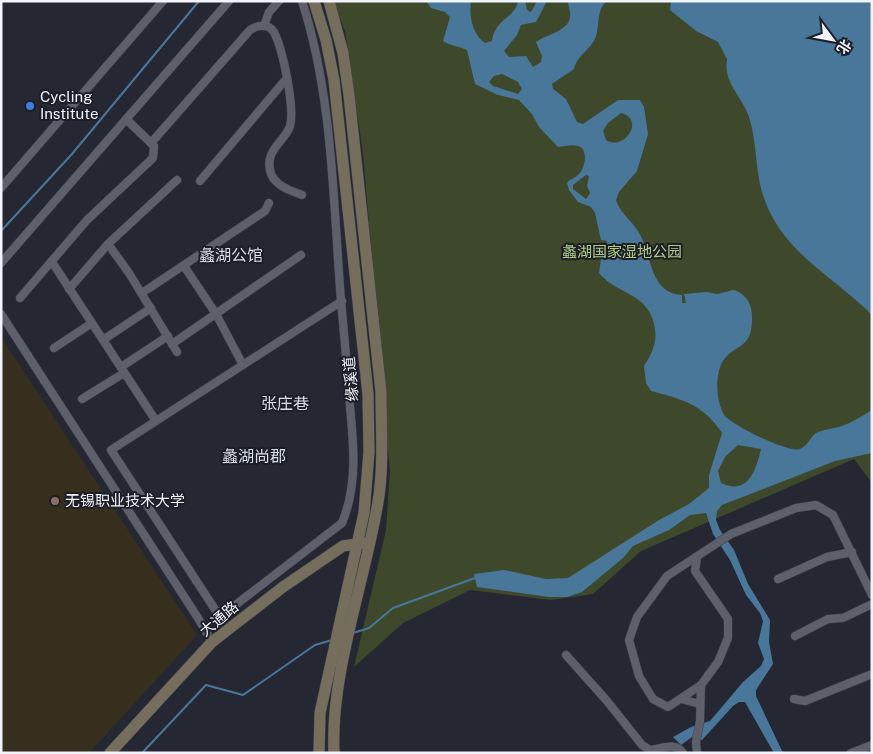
<svg xmlns="http://www.w3.org/2000/svg" width="873" height="754" font-family="'Public Sans','Noto Sans SC',sans-serif">
	<style>
		.education { fill: #362f1e }
		.green { fill: #3d492a }
		.water { fill: #48779a; fill-rule: evenodd }
		.lines { fill: none; stroke-linecap: round; stroke-linejoin: round }
		.stream { stroke: #48779a; stroke-width: 2 }
		.street-casing { stroke: #40434b; stroke-width: 9 }
		.secondary-casing { stroke: #40434b; stroke-width: 12 }
		.street { stroke: #5d606b; stroke-width: 8 }
		.secondary { stroke: #756e5d; stroke-width: 11 }
		.shop-dot { fill: #3f7fe0; stroke: #1c1e28; stroke-width: 2 }
		.education-dot { fill: #8d6e63; stroke: #1c1e28; stroke-width: 2 }
		.labels { text-anchor: middle; stroke-width: 4; stroke-linejoin: round; paint-order: stroke }
		.poi-label { font-size: 15px; fill: #f2f4fb; stroke: #1c1e28; text-anchor: start }
		.park-label { font-size: 15px; fill: #afcd82; stroke: #1c1e28 }
		.street-label { font-size: 15px; fill: #f2f4fb; stroke: #1c1e28 }
		.neighbourhood-label { font-size: 16px; fill: #dadeeb; stroke: #1c1e28 }
	</style>
	<rect width="100%" height="100%" fill="#252832"/>
	<!-- education -->
	<polygon class="education" points="1,337 197,635 89,753 1,753"/>
	<!-- green -->
	<polygon class="green" points="333,1 872,1 872,483 854,459 641,551 593,594 551,600 470,590 403,623 354,667 386,530 390,471 363,153 345,31"/>
	<!-- water -->
	<g class="water">
		<path d="M426,1H471C469,16 472,34 485,43L492,41C496,17 514,20 518,1H525L527,10L531,12L537,1H547L536,22L521,25L517,35L504,51L509,57L526,56L533,67L541,62L542,56L536,42C545,35 569,31 570,17C571,12 568,6 568,1H607C596,10 600,24 596,36C592,49 577,55 574,69L552,84L553,89L566,99L577,122L583,124L618,100H640L644,107L648,134L637,171L619,192L616,200C620,213 631,220 638,231C652,252 648,293 682,295V303H686L684,294L707,292L717,294L733,290C752,295 754,313 751,330C747,353 723,344 718,376C716,387 718,407 725,416C734,426 788,453 800,449C808,446 810,437 816,433C823,429 834,429 842,426C853,422 862,416 872,410V453L835,461L722,505L717,511L716,520L720,530L734,550L748,584L770,620L769,642L773,664L756,690V696L783,753H774L745,702H739L733,706L702,740L692,737L681,745L673,737L691,727L710,721L743,682L761,666L764,659L758,643L763,621L760,613L746,595L730,560L713,534L706,513L690,515L669,530L633,546L624,557L582,592L567,597H549L477,587L474,574L504,570L546,579L568,578L659,520L689,504L709,488V475L722,433C704,405 682,399 651,391L646,383L644,366C652,354 657,343 655,329C650,292 618,296 599,273L603,245H607V241L601,240L595,213L591,207L578,202L569,190L567,183C571,178 576,178 579,174C585,168 589,149 578,146C572,144 564,146 558,147L539,127L532,114L519,100L498,95L475,84L467,50C458,46 451,46 443,41L450,17L445,12L431,8ZM502,74L518,82L522,89L518,94L493,86L489,82L494,76ZM621,113C646,119 624,152 606,140L603,131L608,123ZM586,175L589,176L587,186L590,193L586,199L573,189V185ZM738,445L761,449C756,469 749,496 721,483L718,471L725,457Z"/>
		<path d="M671,1H872V315C832,275 779,251 762,192C755,168 757,142 749,117C742,95 723,84 727,59L718,42L696,31L670,10Z"/>
	</g>
	<g class="lines">
		<!-- stream -->
		<g class="stream">
			<polyline points="1,231 72,154 199,1"/>
			<polyline points="353,633 369,628 393,608 475,578"/>
			<polyline points="142,753 206,685 243,695 315,645 332,640"/>
		</g>
		<!-- street casing -->
		<g class="street-casing">
			<g id="street">
				<path d="M302,1C333,97 333,201 341,301C344,333 347,364 349,396C353,438 359,482 342,523L225,613L216,611L111,450L342,301"/>
				<polyline points="264,26 269,12 279,1"/>
				<path d="M151,143L250,30C257,25 268,23 274,32C283,50 295,108 290,126C285,142 263,150 271,174C276,186 291,191 302,195"/>
				<polyline points="200,181 287,78"/>
				<polyline points="1,188 163,1"/>
				<polyline points="108,244 129,273 177,352"/>
				<polyline points="52,262 156,421"/>
				<polyline points="1,263 229,1"/>
				<polyline points="184,266 216,314 243,365"/>
				<polyline points="69,289 108,244 177,180"/>
				<polyline points="142,293 265,211 269,203"/>
				<polyline points="20,298 87,220 153,158 154,146 126,119"/>
				<polyline points="1,314 198,618 212,642"/>
				<polyline points="103,340 151,308"/>
				<polyline points="172,344 301,255"/>
				<polyline points="54,348 92,323"/>
				<polyline points="121,367 168,336"/>
				<polyline points="82,399 124,373"/>
				<polyline points="697,557 695,571 728,619 728,638 718,662 701,685 700,721 696,742 697,753"/>
				<polyline points="778,579 827,557 852,552"/>
				<polyline points="795,636 828,619 843,618 872,604"/>
				<path d="M566,655L607,701L642,745L650,750C661,749 675,741 683,753"/>
				<polyline points="701,685 668,707 653,699 639,676 629,640 637,617 667,576 731,534 796,508 816,505 833,515 872,595"/>
				<polyline points="681,699 700,704"/>
				<polyline points="794,699 805,701 872,674"/>
				<polyline points="851,753 872,745"/>
			</g>
		</g>
		<!-- secondary casing -->
		<g class="secondary-casing">
			<g id="secondary">
				<polyline points="314,1 326,40 334,80 368,394 369,452 364,513 320,713 319,753"/>
				<path d="M329,1L343,53L349,95L381,392C381,428 384,466 378,502C365,581 330,674 334,753"/>
				<polyline points="110,753 212,642 283,587 343,546 363,543"/>
			</g>
		</g>
		<!-- street -->
		<use href="#street" class="street"/>
		<!-- secondary -->
		<use href="#secondary" class="secondary"/>
	</g>
	<!-- markers -->
	<circle class="shop-dot" cx="30" cy="106" r="5"/>
	<circle class="education-dot" cx="55" cy="501" r="5"/>
	<g class="labels">
		<!-- poi labels -->
		<g class="poi-label">
			<text x="40" y="102">Cycling<tspan x="40" dy="17">Institute</tspan></text>
			<text x="65" y="506">无锡职业技术大学</text>
		</g>
		<!-- park labels -->
		<g class="park-label">
			<text x="622" y="257">蠡湖国家湿地公园</text>
		</g>
		<!-- street labels -->
		<g class="street-label">
			<text transform="translate(351 379) rotate(-95)" y="5">缘溪道</text>
			<text transform="translate(219 619) rotate(-40)" y="5">大通路</text>
		</g>
		<!-- neighbourhood labels -->
		<g class="neighbourhood-label">
			<text x="231" y="261">蠡湖公馆</text>
			<text x="285" y="409">张庄巷</text>
			<text x="254" y="462">蠡湖尚郡</text>
		</g>
	</g>
	<!-- border -->
	<rect width="873" height="754" fill="none" stroke="#f2f4fb" stroke-width="5"/>
	<!-- north arrow -->
	<g transform="translate(833 40) rotate(122)" stroke="#1c1e28" stroke-width="4" paint-order="stroke">
	<path d="M0-4L9 19L0 12L-9 19Z" fill="#f2f4fb"/>
	<text y="-8" font-size="14" font-weight="bold" text-anchor="middle" fill="#f2f4fb">北</text>
	</g>
</svg>
